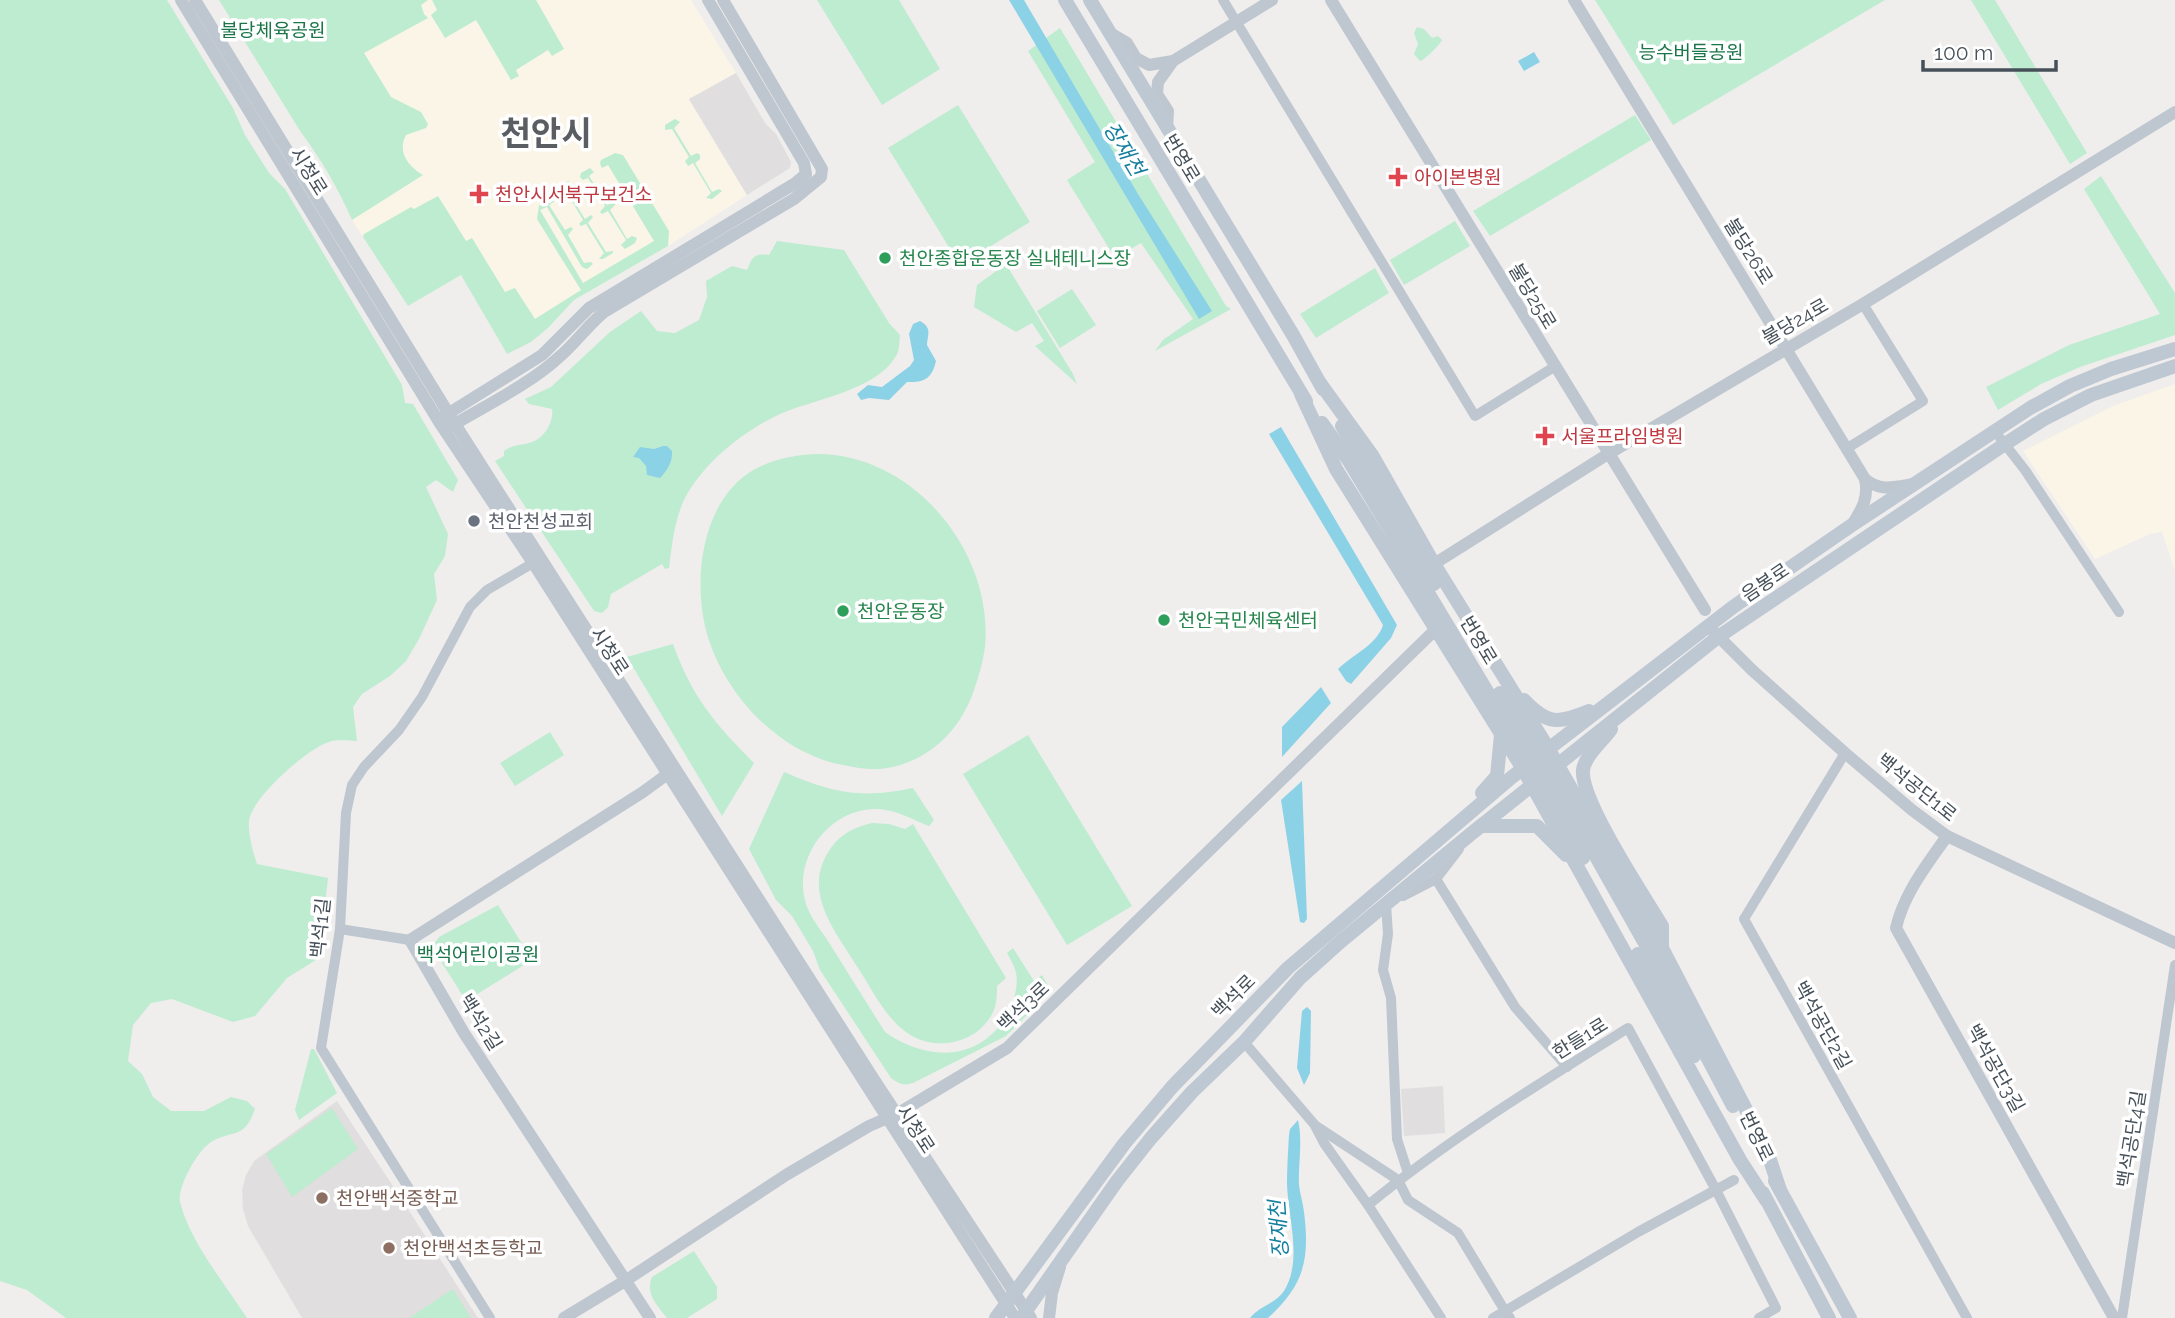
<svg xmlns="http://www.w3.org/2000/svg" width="2175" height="1318" font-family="Raleway,'Noto Sans KR',sans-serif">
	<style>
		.commercial { fill: #faf5e6 }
		.education { fill: #e0dede }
		.green { fill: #bdecd0 }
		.water { fill: #8cd2e6 }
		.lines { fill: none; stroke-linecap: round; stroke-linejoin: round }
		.minor { stroke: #bec7cf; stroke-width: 10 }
		.tertiary { stroke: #bec7cf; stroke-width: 12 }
		.secondary { stroke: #bec8d3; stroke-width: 14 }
		.secondary-bridge { stroke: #bec8d3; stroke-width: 14 }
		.health-dot { fill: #e0444e; stroke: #fff; stroke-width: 2.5 }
		.leisure-dot { fill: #2e9e5b; stroke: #fff; stroke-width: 2.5 }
		.worship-dot { fill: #6b7280; stroke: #fff; stroke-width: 2.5 }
		.education-dot { fill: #8d6e63; stroke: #fff; stroke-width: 2.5 }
		.labels { text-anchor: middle; stroke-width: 7; stroke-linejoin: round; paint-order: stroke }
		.park-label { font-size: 19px; fill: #1b764a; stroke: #fff }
		.street-label { font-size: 19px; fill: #465059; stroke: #fff }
		.health-label { font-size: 19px; fill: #be3a42; stroke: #fff; text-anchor: start }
		.leisure-label { font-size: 19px; fill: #27864d; stroke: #fff; text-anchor: start }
		.worship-label { font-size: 19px; fill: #5b616d; stroke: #fff; text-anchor: start }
		.education-label { font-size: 19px; fill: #785e54; stroke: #fff; text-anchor: start }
		.water-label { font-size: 21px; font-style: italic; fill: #147f9f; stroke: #fff }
		.town-label { font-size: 33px; font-weight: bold; fill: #5a5d61; stroke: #fff }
	</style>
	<rect width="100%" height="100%" fill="#f0eded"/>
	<!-- commercial -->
	<g class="commercial">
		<polygon points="366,0 691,0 736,73 689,100 747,195 668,246 574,300 548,328 531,342 507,354 461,275 408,306 352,220 341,195 314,149 300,131 265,75 347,8"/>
		<polygon points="2175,384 2175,571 2162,532 2150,534 2095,559 2023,451 2113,406"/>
	</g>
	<!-- education -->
	<g class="education">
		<polygon points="736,73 765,123 776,134 791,162 790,168 747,195 689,99"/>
		<polygon points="1443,1086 1445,1133 1404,1136 1401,1089"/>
		<polygon points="337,1101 406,1206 478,1318 302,1318 248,1226 243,1209 242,1190 246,1175 254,1161"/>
	</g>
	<!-- green -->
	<g class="green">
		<path d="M0,0H167L233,108L245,135L269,173L285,189L402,385L405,403L413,404L458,480L453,492L436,480L426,487L448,534L445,556L434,574L437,600L419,639L406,661L390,676L362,694L353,707L357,741C349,741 337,739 329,742C308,748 251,798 249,821C248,835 253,852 257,864L328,878L319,958L287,978L255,1016L233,1022L172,999L151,1003L133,1025L128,1061L142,1074L153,1097L171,1111H204L231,1097L247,1101L255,1109C244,1140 234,1129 211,1142C198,1150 177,1187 180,1202C190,1242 225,1284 247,1318H66L27,1290L0,1281Z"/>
		<path d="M219,0H428L421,5L424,14L428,18L364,53L391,97L421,112L428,124L426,128L406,135C397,152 408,166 423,175L352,220C338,188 321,159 300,131Z"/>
		<polygon points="432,0 536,0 564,49 552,56 548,50 516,70 519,76 511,80 476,20 445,38 431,15 437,10"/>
		<polygon points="817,0 899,0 940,69 882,105"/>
		<polygon points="1595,0 1885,0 1673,125"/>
		<polygon points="1971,0 1995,0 2087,153 2070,164"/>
		<path d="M1417,27L1424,29L1432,38L1438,36L1442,40C1441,43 1425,60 1420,61L1414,54L1418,44L1414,33Z"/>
		<polygon points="1060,28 1226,306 1231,309 1155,351 1163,340 1193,319 1141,243 1115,258 1067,180 1095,162 1028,51"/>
		<polygon points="958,105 1030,222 960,265 888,148"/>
		<polygon points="1635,115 1651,140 1490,236 1473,211"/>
		<polygon points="675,119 680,122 674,128 691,156 697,153 700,155 700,159 695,163 712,192 719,189 722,191 712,199 706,198 711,193 693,163 688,166 685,161 689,157 672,129 665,130 665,125"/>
		<polygon points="615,153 623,155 669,231 668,246 574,300 548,328 531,342 507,354 461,275 408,306 363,237 364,234 411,207 414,209 438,196 466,241 472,238 505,292 515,288 535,319 581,290 537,219 539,206 549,193 554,198 554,202 549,205 565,230 571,227 573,229 568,235 584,263 591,262 593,264 587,269 582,267 547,207 540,210 583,283 654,241 608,165 602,168 600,164 601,160"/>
		<polygon points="590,168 594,172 589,176 607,205 613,202 616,204 610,210 627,239 632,236 637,238 635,243 625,249 621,245 626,240 608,211 602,214 600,212 605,206 588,178 583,180 580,177 581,173"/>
		<polygon points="2101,176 2175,293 2175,335 2080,367 2041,384 1998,410 1986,387 2069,345 2160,314 2084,189"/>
		<polygon points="568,181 573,184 567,190 585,219 591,215 593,217 588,223 606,252 613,251 613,253 603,259 599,259 604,253 586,224 581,226 579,224 583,220 566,191 560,193 558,190"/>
		<polygon points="1455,221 1470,246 1404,285 1390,260"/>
		<path d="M777,241L844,250L889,323L900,335C899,342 900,350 896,356C876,391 813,399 778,415C742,432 702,464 684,500C674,522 672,545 669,568L665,569L662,564L611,594L608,607L602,613L594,611L495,461L504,456V451C513,444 521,446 532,442C544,438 554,422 552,409L529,404L525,399L551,387L610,332L641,311L657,331L675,333L699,320L707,297L706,281L732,266L747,270C752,257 754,253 769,255Z"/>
		<polygon points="1006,264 1073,374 1077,384 1035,346 1044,341 1032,323 1016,332 974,307 977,285"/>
		<polygon points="1375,268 1389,293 1316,338 1300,314"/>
		<polygon points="1072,289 1096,325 1060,348 1037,311"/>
		<path d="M816,454C913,453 994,552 985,647C983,662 978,679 973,693C958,734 925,764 880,769C864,770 848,766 833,763C772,747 719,687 705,626C694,578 702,511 742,478C763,461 790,455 816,454Z"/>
		<path d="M673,644C692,697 715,724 754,763L722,816L627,657Z"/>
		<polygon points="550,732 564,755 515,786 500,763"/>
		<polygon points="1028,735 1132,906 1067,945 963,774"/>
		<path d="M784,772C833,793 860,799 913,788L934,820L929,826C911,819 894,808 873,809C827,811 792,860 806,904C810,917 821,930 828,941C847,971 866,1002 885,1032C926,1061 979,1063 1007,1015C1013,1004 1019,986 1016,973C1015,966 1010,959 1007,953L1013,948L1034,981L1042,975L1051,991L1006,1036L913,1083C904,1086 899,1084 891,1078L820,970L813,951L792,916L776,900L749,849Z"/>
		<path d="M872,823L889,824L905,829L913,824L1006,978L997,986C997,995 997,1004 993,1012C978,1044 934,1053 906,1032C885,1017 872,989 858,968C838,935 804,896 826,856C837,836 851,828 872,823Z"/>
		<polygon points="498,905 532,960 466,1001 432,947 439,937"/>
		<polygon points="311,1049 314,1049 337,1093 299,1120 295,1110"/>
		<polygon points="332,1108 358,1149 292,1197 266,1154"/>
		<path d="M694,1251L717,1287V1299L687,1318H667C657,1305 645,1294 652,1277Z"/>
		<polygon points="453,1289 471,1318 409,1318"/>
	</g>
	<!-- water -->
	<g class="water">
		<polygon points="1009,0 1024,0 1138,194 1212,311 1199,319"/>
		<polygon points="1534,52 1540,62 1524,71 1518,61"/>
		<path d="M920,321C932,328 928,333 927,345L936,361C932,378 925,383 907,382L889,400L869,398L861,400L857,394L868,385L882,387L910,366L914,360L909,334L913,324Z"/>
		<path d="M1281,427L1397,625L1391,638L1351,684L1346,681L1338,669C1352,655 1377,645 1383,625L1269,434Z"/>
		<path d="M663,446H667L672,451C673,461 667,471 660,478L647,475L646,466L639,458L633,457L640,447L654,449Z"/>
		<polygon points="1321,687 1331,703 1282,757 1282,727"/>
		<polygon points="1302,781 1307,919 1304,923 1300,922 1281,800"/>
		<polygon points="1307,1007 1311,1011 1310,1073 1304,1085 1297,1068 1302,1011"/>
		<path d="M1298,1120C1303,1141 1298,1164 1299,1185C1300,1194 1303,1203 1304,1212C1310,1260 1304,1285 1268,1318H1250C1259,1306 1275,1304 1284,1291C1303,1260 1288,1218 1287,1184C1287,1168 1288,1151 1289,1135L1290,1129Z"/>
	</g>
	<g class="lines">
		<!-- minor -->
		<g class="minor">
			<polyline points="1223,0 1475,416 1554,367"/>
			<polyline points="2000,438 2025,470 2119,612"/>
			<polyline points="1846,449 1923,401 1863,304"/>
			<polyline points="1845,753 1744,919 1967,1318"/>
			<polyline points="1436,879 1515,1007 1567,1067"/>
			<polyline points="1403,896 1436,879 1459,849"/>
			<polyline points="1388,903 1386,904 1388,934 1383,970 1391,998 1397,1139 1408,1173"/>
			<polyline points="340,929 410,940"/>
			<polyline points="1244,1042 1314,1124 1324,1143 1368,1205 1441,1318"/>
			<polyline points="1316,1126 1398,1180 1408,1200 1458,1233 1505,1311 1493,1318"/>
			<path d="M1368,1205C1449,1139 1540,1083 1628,1028L1716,1190L1776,1308L1759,1318"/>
			<polyline points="490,1318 321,1048 340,929 346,813 352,785 364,767 399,730 422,697 470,607 487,590 533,563"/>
			<polyline points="1510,1318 1505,1311 1638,1232 1734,1180"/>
			<polyline points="2122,1318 2175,965"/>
		</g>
		<!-- tertiary -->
		<g class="tertiary">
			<polyline points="181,0 441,425 533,563 1015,1318"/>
			<polyline points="195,0 455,424 875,1081 1031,1318"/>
			<polyline points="1331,0 1705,610"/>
			<path d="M1574,0L1865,479C1869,498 1862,509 1852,525"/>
			<polyline points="1110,33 1127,43 1136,58 1149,65 1173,61"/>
			<polyline points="1167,129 1168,111 1157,94 1158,82 1173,61 1272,0"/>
			<polyline points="441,418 542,355 589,308 794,184 806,174 804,163 708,0"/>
			<path d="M448,428C481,408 530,384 558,358C575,344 587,326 604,312L794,199L821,177L822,169L723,0"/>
			<path d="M1865,479C1880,492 1895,487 1914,484"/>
			<polyline points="1434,564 1608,454 1863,304 2175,112"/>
			<polyline points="1713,631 1752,670 1845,753 1912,810 1947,836 2175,943"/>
			<path d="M1947,836C1927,865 1904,893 1896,928L2114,1318"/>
			<polyline points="564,1318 625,1281 786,1175 869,1126 897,1114 1007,1048 1436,629"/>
			<polyline points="650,1318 464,1033 410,940 643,792 673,770"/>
			<polyline points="1049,1318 1052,1293 1060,1267"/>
		</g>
		<!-- secondary -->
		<g class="secondary">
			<polyline points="1065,0 1306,401"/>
			<polyline points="1090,0 1293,335 1323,389"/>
			<polyline points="1320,383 1372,455 1434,564 1548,748 1662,948 1766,1148 1780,1190"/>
			<polyline points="1301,394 1336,469 1523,769 1740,1160 1766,1200"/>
			<polyline points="1322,423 1349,461 1491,698"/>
			<polyline points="1342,426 1434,584"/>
			<path d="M1524,700C1548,725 1558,724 1589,711"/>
			<path d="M1611,729C1603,741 1585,755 1583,770C1580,800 1644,896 1662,926V946"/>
			<polyline points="1482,793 1497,776 1501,735"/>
			<polyline points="1481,826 1537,826 1566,855"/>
			<polyline points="1593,851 1677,1000 1733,1106"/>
			<polyline points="1638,954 1694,1056"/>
			<polyline points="1775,1181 1850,1318"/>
			<polyline points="1763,1193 1829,1318"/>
			<polyline points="996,1318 1124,1144 1172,1087 1288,968 1512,777 1733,607 1852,525 2030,408 2070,386 2111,369 2175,349"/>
			<polyline points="1021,1318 1117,1181 1151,1138 1192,1092 1244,1042 1300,978 1340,942 1472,833 1718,637 2005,444 2044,419 2091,395 2175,366"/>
		</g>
		<!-- secondary-bridge -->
		<g class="secondary-bridge">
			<polyline points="1500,693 1593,851"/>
			<polyline points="1491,698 1583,858"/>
		</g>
	</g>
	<!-- markers -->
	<g class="health-dot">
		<path d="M1394.5 166.5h7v7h7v7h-7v7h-7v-7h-7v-7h7z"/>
		<path d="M475.5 183.5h7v7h7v7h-7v7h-7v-7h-7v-7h7z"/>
		<path d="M1541.5 425.5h7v7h7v7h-7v7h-7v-7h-7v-7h7z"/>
	</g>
	<g class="leisure-dot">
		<circle cx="885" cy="258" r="7"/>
		<circle cx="843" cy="611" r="7"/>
		<circle cx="1164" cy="620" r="7"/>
	</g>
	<circle class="worship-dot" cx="474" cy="521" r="7"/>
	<g class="education-dot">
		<circle cx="322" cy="1198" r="7"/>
		<circle cx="389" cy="1248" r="7"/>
	</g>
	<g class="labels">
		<!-- park labels -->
		<g class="park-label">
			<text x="273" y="37">불당체육공원</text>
			<text x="1691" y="59">능수버들공원</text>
			<text x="478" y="961">백석어린이공원</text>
		</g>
		<!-- street labels -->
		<g class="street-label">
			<text transform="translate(1182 158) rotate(59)" y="7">번영로</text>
			<text transform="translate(309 171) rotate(58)" y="7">시청로</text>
			<text transform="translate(1749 251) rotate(58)" y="7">불당26로</text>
			<text transform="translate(1533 296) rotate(59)" y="7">불당25로</text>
			<text transform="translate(1795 321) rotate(-30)" y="7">불당24로</text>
			<text transform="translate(1765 582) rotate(-34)" y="7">음봉로</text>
			<text transform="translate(1479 640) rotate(59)" y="7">번영로</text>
			<text transform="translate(610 651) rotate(57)" y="7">시청로</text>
			<text transform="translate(1917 787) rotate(39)" y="7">백석공단1로</text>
			<text transform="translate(320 928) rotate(-84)" y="7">백석1길</text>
			<text transform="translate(1233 996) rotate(-45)" y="7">백석로</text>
			<text transform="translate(1023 1006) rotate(-43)" y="7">백석3로</text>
			<text transform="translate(481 1022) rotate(58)" y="7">백석2길</text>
			<text transform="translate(1823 1025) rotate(61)" y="7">백석공단2길</text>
			<text transform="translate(1580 1038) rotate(-32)" y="7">한들1로</text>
			<text transform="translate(1996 1068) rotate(61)" y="7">백석공단3길</text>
			<text transform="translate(916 1129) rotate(57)" y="7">시청로</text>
			<text transform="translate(1757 1136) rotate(64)" y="7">번영로</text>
			<text transform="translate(2131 1139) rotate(-81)" y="7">백석공단4길</text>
		</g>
		<!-- health labels -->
		<g class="health-label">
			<text x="1414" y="184">아이본병원</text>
			<text x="495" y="201">천안시서북구보건소</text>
			<text x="1561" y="443">서울프라임병원</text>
		</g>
		<!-- leisure labels -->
		<g class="leisure-label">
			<text x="899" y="265">천안종합운동장 실내테니스장</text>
			<text x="857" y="618">천안운동장</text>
			<text x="1178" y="627">천안국민체육센터</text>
		</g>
		<!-- worship labels -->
		<g class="worship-label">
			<text x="488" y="528">천안천성교회</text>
		</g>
		<!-- education labels -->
		<g class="education-label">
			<text x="336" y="1205">천안백석중학교</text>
			<text x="403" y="1255">천안백석초등학교</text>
		</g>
		<!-- water labels -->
		<g class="water-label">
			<text transform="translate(1124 149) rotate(59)" y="7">장재천</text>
			<text transform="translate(1279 1229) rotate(-94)" y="7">장재천</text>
		</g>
		<!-- town labels -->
		<g class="town-label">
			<text x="546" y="145">천안시</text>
		</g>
	</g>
	<!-- scale -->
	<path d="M1923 60v10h133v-10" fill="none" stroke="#465059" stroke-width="3.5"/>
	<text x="1934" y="60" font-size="21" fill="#465059" stroke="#ffffff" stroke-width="5" paint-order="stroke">100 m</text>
</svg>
